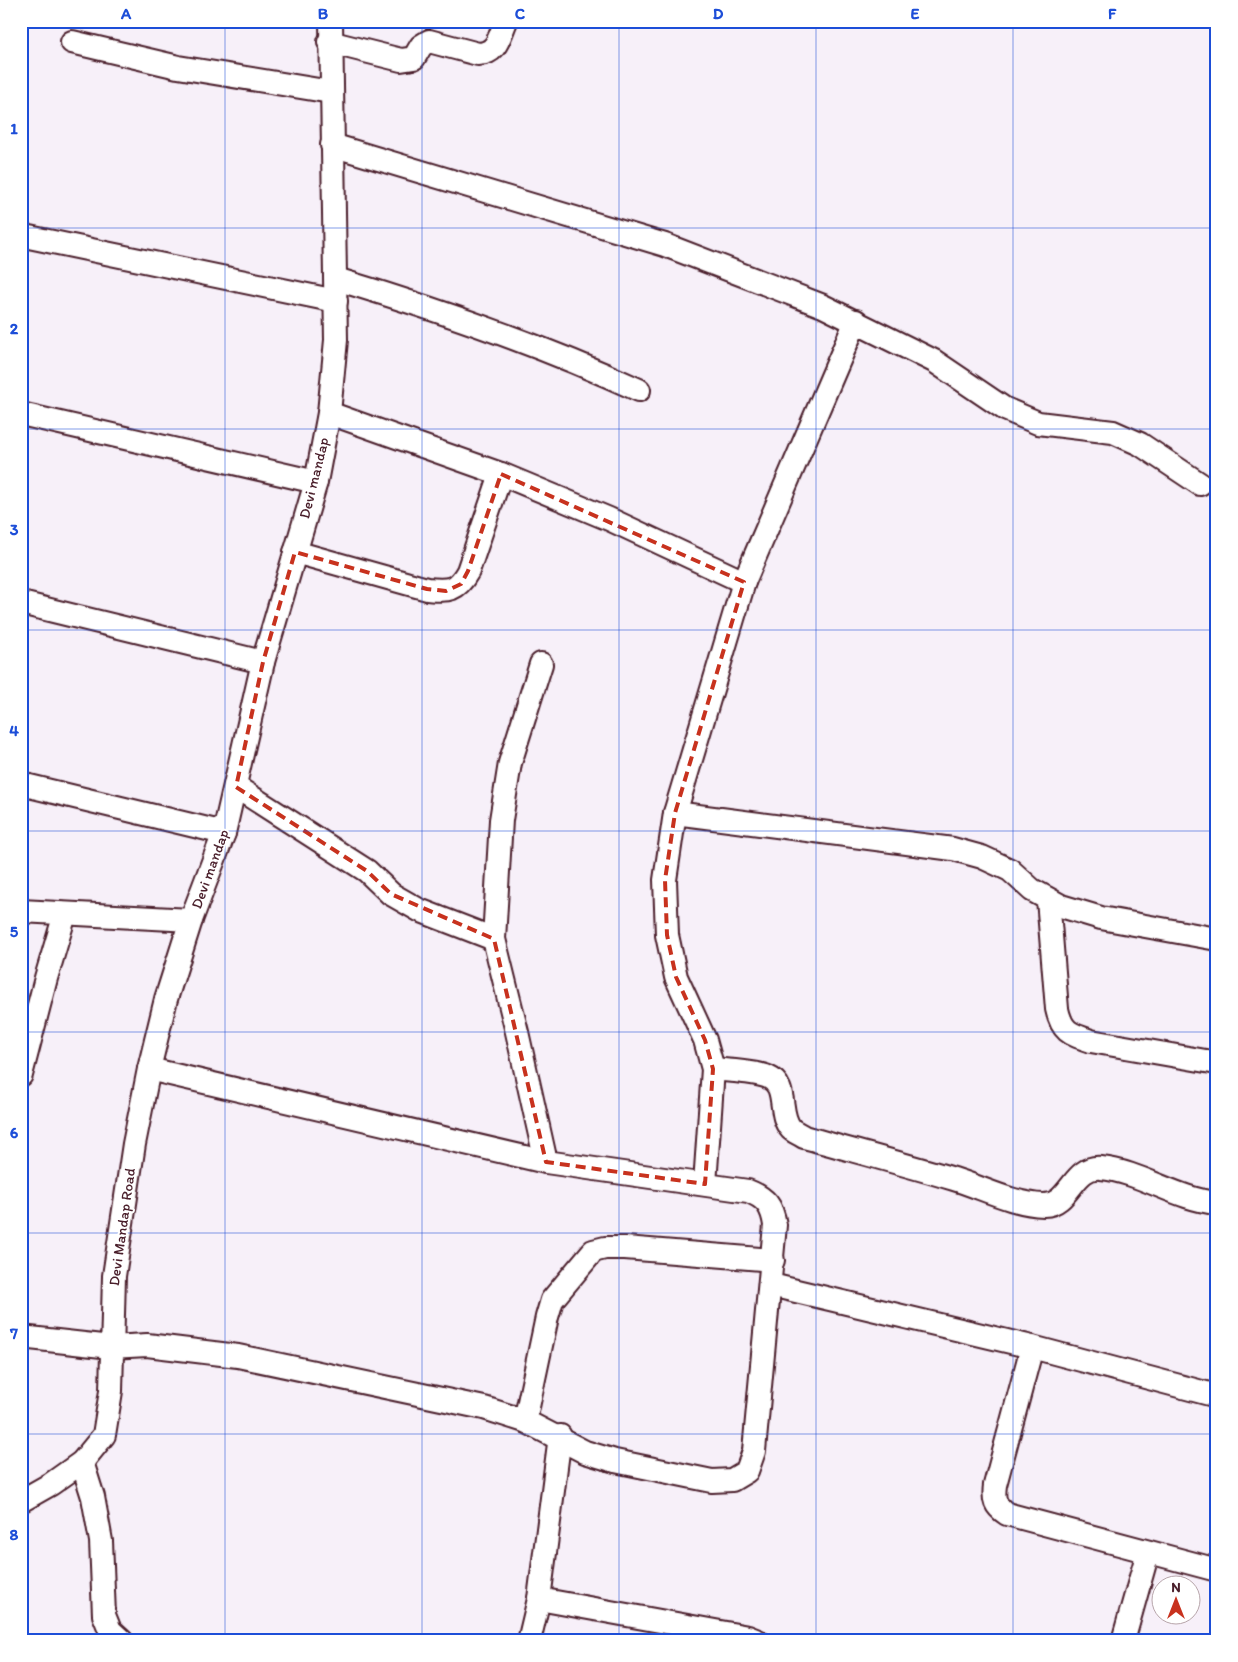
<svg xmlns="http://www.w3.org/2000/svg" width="1238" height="1662" font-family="Itim,sans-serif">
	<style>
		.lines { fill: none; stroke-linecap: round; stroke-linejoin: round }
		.street-casing { stroke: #4a1f2b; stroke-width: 26 }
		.street { stroke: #fff; stroke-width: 22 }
		.marked { fill: none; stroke: #c8321e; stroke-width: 4; stroke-dasharray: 10 6; stroke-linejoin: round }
		.grid { fill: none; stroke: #1d4ed8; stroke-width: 1; stroke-opacity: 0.55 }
		.labels { text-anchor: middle; stroke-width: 4; stroke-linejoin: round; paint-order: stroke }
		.street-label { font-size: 15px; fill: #4a1f2b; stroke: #fff }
		.neatline { fill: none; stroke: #1d4ed8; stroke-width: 2 }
		.grid-label { font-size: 16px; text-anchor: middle; font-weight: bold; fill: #1d4ed8 }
	</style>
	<rect width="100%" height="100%" fill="#f7f0f9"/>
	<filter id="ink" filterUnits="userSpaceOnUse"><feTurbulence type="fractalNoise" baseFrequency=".02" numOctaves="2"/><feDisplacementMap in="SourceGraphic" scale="10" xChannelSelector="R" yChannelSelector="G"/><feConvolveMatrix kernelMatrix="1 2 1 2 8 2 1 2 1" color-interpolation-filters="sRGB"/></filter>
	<g filter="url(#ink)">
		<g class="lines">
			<!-- street casing -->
			<g class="street-casing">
				<g id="street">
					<polyline points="72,42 178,67 331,92"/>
					<path d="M329,42L401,60L414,58L421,46L429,41L478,54C497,54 499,37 506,21"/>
					<polyline points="332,145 665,245 823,306 934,361 1005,409 1038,423 1113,432 1140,444 1200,484"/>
					<polyline points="29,237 336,301"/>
					<path d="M336,279C440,310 541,345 639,390"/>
					<polyline points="329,413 501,474 609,519 744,582"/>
					<polyline points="21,414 316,482"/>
					<path d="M295,552L427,589C449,591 457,591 468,571L501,474"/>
					<polyline points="21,603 263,662"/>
					<polyline points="541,664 510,763 501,820 494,939 517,1032 546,1162"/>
					<polyline points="21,784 224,833"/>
					<polyline points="236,787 367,871 391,894 419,910 494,939"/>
					<polyline points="675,813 953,849 982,857 1010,870 1032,890 1061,906 1101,918 1217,939"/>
					<path d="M1048,899L1057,1009C1062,1032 1070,1034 1091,1041L1217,1063"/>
					<polyline points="21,911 191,920"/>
					<path d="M713,1069C728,1071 754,1071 768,1077C789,1086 777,1114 791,1129C794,1132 800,1134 804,1137C854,1151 904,1164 954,1179C983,1188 1013,1204 1044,1205C1070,1205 1073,1165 1101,1168C1141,1172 1176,1199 1217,1203"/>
					<polyline points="21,1075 46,978 65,914"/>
					<polyline points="705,1184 713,1069 705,1040 676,977 667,935 665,880 675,813 744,582 856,321"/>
					<polyline points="771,1285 1032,1347 1217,1396"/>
					<path d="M21,1337L111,1347L147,1345L238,1356L484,1408L525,1421L585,1452L615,1461L712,1481L732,1480L747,1471L754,1451L775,1225C772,1206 766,1198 748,1191L546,1162L149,1069"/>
					<path d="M1032,1347L995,1485C993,1500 995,1506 1007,1514L1217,1570"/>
					<polyline points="525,1421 547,1317 552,1300 593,1251 605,1248 625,1248 773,1260"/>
					<polyline points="82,1462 93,1497 101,1541 104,1615 110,1630 122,1641"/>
					<polyline points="21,1501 51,1484 82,1462 104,1435 111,1391 114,1276 134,1144 149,1069 166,999 191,920 224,833 263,662 316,482 329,413 336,340 331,21"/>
					<polyline points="539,1599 748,1637 758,1641"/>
					<polyline points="529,1641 539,1599 560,1436"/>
					<polyline points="1123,1641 1148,1552"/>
				</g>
			</g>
			<!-- street -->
			<use href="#street" class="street"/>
		</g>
	</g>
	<!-- marked area -->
	<path class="marked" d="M501,474L744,582L675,813L665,880L667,935L676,977L705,1040L713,1069L705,1184L546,1162L494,939L391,894L367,871L236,787L263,662L295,552L427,589L446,591L461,584L468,571Z"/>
	<!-- grid -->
	<path class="grid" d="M225,21V1641M422,21V1641M619,21V1641M816,21V1641M1013,21V1641M21,228H1217M21,429H1217M21,630H1217M21,831H1217M21,1032H1217M21,1233H1217M21,1434H1217"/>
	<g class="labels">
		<!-- street labels -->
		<g class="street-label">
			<text transform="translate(314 478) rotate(-76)" y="5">Devi mandap</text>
			<text transform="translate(210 869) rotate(-70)" y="5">Devi mandap</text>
			<text transform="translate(122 1227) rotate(-82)" y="5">Devi Mandap Road</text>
		</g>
	</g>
	<!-- margin -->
	<rect width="1238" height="1662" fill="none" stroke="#fff" stroke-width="55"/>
	<!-- north arrow -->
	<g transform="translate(1176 1600)"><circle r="24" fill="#ffffff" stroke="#b7a5aa"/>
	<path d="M0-4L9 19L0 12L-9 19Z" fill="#c8321e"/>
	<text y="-8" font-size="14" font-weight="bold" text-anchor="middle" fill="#4a1f2b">N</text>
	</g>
	<rect x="28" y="28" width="1182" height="1606" class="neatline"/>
	<g class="grid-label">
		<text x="126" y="19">A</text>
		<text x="323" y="19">B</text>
		<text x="520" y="19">C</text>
		<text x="718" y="19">D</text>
		<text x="915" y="19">E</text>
		<text x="1112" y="19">F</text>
		<text x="14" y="134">1</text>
		<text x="14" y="334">2</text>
		<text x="14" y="535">3</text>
		<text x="14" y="736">4</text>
		<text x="14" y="937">5</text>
		<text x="14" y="1138">6</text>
		<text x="14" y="1339">7</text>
		<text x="14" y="1540">8</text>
	</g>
</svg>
